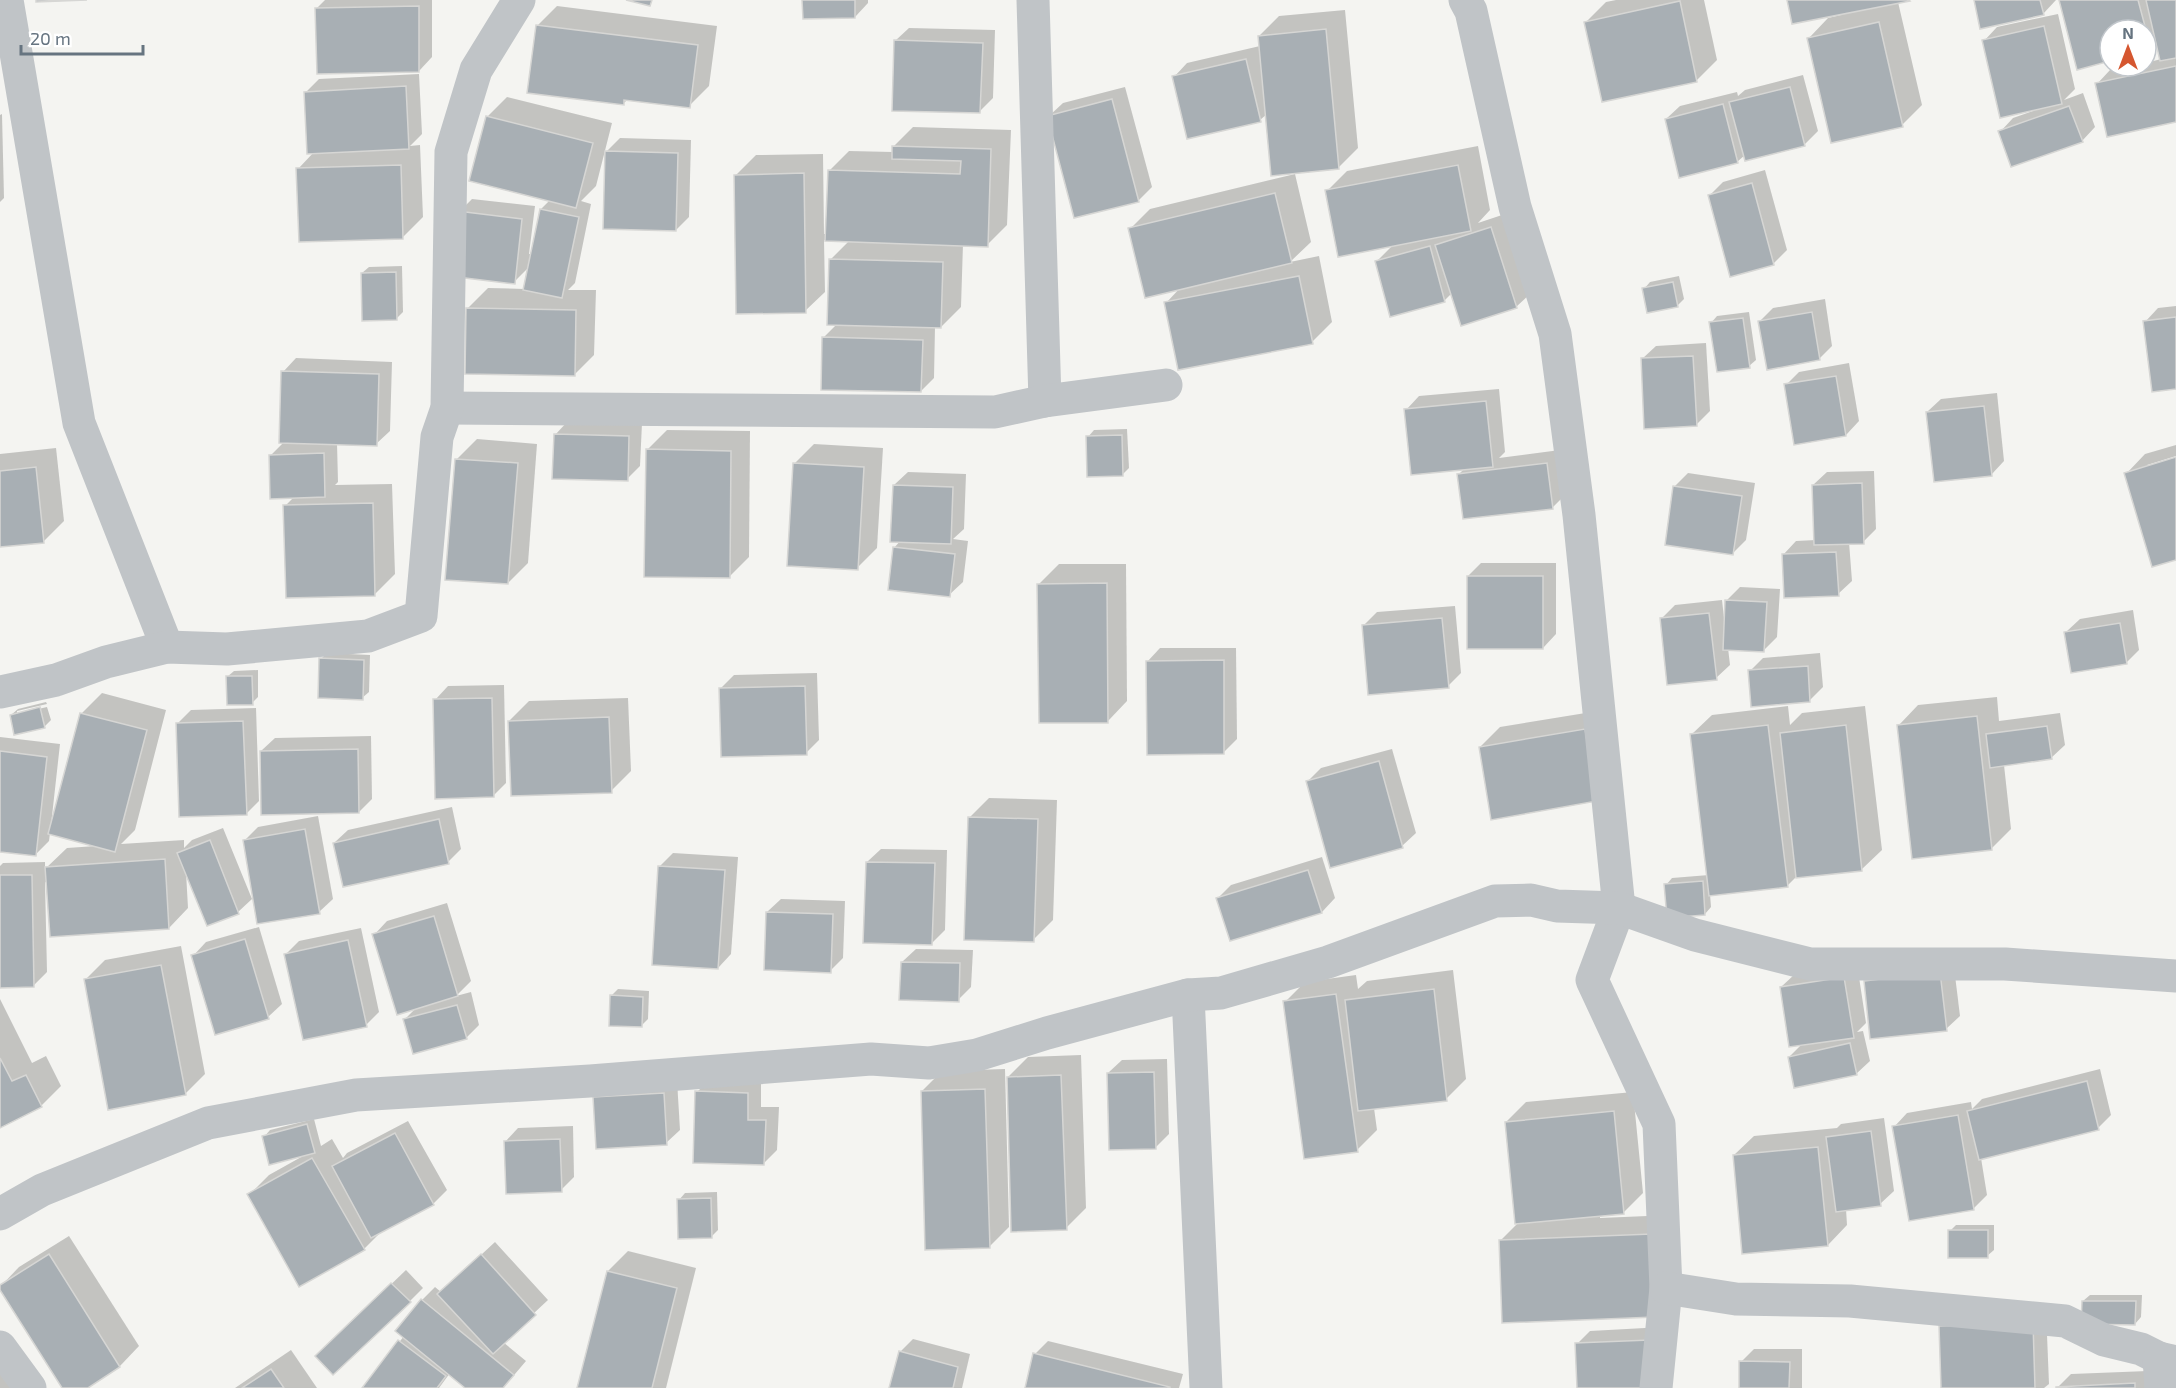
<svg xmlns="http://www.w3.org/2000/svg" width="2176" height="1388" font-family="'Exo 2',sans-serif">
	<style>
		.shadow { fill: #0003 }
		.building { fill: #a8afb4; stroke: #d6d6d4; stroke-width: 1.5 }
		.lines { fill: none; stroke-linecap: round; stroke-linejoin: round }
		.minor { stroke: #c0c4c7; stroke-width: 33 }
	</style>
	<rect width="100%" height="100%" fill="#f4f4f1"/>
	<!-- shadow -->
	<g class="shadow">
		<polygon points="325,0 432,0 432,57 419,71 317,8"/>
		<polygon points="804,0 868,0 868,3 855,17"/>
		<polygon points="1616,0 1704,0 1717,60 1697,80 1603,101 1586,22 1606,2"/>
		<polygon points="1788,0 1906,0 1898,2 1922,105 1902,125 1809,38 1828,18 1841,15 1840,13"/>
		<polygon points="1975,0 2056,0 2043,14"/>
		<polygon points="2061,0 2176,0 2176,120 2097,84 2110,70 2130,66 2146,66 2146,63 2161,59 2157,43 2150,50 2146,51 2146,30 2110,30 2110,60"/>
		<polygon points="557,6 717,26 709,86 689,106 628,99 623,104 537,26"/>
		<polygon points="1345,10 1358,148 1338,168 1267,114 1260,120 1174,77 1187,63 1260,46 1259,36 1279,16"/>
		<polygon points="2058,14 2075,89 2064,100 2083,93 2095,127 2082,141 2000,132 2013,118 2033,111 1984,41 1997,27"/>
		<polygon points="909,28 995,30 993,98 979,112 895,41"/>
		<polygon points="419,74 422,134 410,146 420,145 423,217 403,237 298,169 314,152 306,92 319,79"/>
		<polygon points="1803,75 1818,131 1804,145 1745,155 1737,162 1666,119 1680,106 1737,92 1738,96 1745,90"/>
		<polygon points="1125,87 1152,187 1138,201 1049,116 1063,103"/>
		<polygon points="507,97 612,123 596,186 581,201 591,204 575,283 568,290 596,290 594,355 574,375 468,308 488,288 525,289 529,267 514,282 459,212 472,199 535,206 529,254 532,254 541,209 550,200 487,117"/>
		<polygon points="2,114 4,198 0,202 0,115"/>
		<polygon points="913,127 1011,130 1007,225 987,245 963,244 961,307 941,327 935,327 934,378 921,391 823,338 837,324 830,260 849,241 824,240 825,292 805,311 736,175 756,155 823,154 824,234 827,234 829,171 849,151 893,152 893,147"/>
		<polygon points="620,138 691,140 689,217 676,230 606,152"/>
		<polygon points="1478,146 1490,210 1478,223 1505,214 1530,294 1516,307 1452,293 1444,301 1377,261 1393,245 1327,191 1347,171"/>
		<polygon points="1765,170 1787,250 1773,264 1710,195 1723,182"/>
		<polygon points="1295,174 1311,242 1290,262 1319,256 1332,322 1312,342 1166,303 1181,287 1130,229 1150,209"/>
		<polygon points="402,266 403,312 396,319 362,273 369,267"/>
		<polygon points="1679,276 1684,299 1677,306 1644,289 1650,282"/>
		<polygon points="1825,299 1832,346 1819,359 1760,321 1773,308"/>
		<polygon points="2176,306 2176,387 2145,322 2158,308"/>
		<polygon points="1749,312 1756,360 1749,366 1711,323 1717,316"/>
		<polygon points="1706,343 1710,411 1697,424 1642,359 1656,346"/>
		<polygon points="296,358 392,362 390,431 376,444 337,443 338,482 335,485 392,484 395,574 375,594 285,506 294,497 270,456 285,441 283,372"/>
		<polygon points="1849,363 1859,421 1846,435 1786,385 1799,372"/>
		<polygon points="1499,389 1505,452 1499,458 1560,450 1566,494 1553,507 1458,475 1465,468 1406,410 1419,396"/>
		<polygon points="1997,393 2004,461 1991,475 1927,412 1941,399"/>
		<polygon points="568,421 642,423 640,466 627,479 555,435"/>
		<polygon points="1127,429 1129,468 1122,475 1088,437 1094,430"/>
		<polygon points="667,430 750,431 749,557 729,577 647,450"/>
		<polygon points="477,439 537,444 528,563 508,583 457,459"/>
		<polygon points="814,444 883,448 877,548 857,568 794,464"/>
		<polygon points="2176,445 2176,456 2147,465 2147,468 2176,459 2176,558 2126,474 2145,454"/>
		<polygon points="56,448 64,521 44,541 0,546 0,454"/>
		<polygon points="1874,471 1876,529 1863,542 1849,542 1852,581 1838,594 1783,555 1796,541 1816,540 1813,485 1827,472"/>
		<polygon points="908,472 966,474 964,529 953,539 968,541 963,582 949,595 894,548 901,540 894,485"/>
		<polygon points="1688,473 1755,483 1746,540 1733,553 1674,487"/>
		<polygon points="1481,563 1556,563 1556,634 1543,648 1468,576"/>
		<polygon points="1059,564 1126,564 1127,701 1108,721 1039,584"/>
		<polygon points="1740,587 1780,589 1777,637 1764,650 1728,648 1730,665 1716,678 1662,618 1675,605 1722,600 1724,618 1727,600"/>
		<polygon points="1455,606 1461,673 1448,686 1363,626 1377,612"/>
		<polygon points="2133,610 2139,650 2126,663 2066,632 2080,619"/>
		<polygon points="1160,648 1236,648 1237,739 1224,752 1147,662"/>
		<polygon points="327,653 370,655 369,692 362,698 321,659"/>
		<polygon points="1820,653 1823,687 1810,700 1750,671 1763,658"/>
		<polygon points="258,670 258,697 252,703 227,677 234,671"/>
		<polygon points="817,673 819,740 806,753 721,688 734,675"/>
		<polygon points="504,685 506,783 493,796 435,700 448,686"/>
		<polygon points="102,693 166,710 135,830 121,844 184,840 184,848 192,840 223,828 252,899 238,912 208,924 186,872 188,908 169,928 45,882 47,972 33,986 0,986 0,866 3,863 45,862 45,869 67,848 96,846 50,833 49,841 35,855 0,851 0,737 60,744 51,825 52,825 82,713"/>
		<polygon points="1997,697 1999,721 2060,713 2065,745 2051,758 2004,765 2011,829 1991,849 1899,725 1918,705"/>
		<polygon points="628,698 631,771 611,791 509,721 529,701"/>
		<polygon points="46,702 47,704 17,711 17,714 47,707 51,720 44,727 11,715 18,709"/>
		<polygon points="1788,706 1790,725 1802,713 1865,706 1882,850 1862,869 1796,877 1787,886 1710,894 1711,907 1705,914 1666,885 1672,878 1709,875 1692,734 1712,715"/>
		<polygon points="256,708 259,801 246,814 177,724 191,710"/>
		<polygon points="1604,710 1597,800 1480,747 1500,727"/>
		<polygon points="371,736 372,799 359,812 261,751 275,738"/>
		<polygon points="1392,749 1416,833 1402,846 1307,782 1321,768"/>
		<polygon points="989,798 1057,800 1053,920 1033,940 970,817"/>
		<polygon points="452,807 461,849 448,862 334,843 348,830"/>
		<polygon points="318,816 333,899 319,912 245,840 258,827"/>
		<polygon points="881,849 947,850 945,930 931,944 867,862"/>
		<polygon points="673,853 738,857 731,954 718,968 660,866"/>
		<polygon points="1322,857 1335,898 1322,912 1231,939 1218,898 1231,885"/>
		<polygon points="781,899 845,901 843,958 830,971 767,912"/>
		<polygon points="447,903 471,981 456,996 471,992 479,1025 466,1038 405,1019 417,1007 374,935 387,921"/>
		<polygon points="259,927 282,1004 268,1017 216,1033 193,956 206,942"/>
		<polygon points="361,928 379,1012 366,1025 286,954 299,941"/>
		<polygon points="181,946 205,1074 185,1094 85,980 105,960"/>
		<polygon points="916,949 973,950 971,987 958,1000 902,962"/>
		<polygon points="1953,959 1960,1016 1946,1029 1865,981 1879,968"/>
		<polygon points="1857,964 1866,1023 1857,1032 1863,1031 1870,1061 1856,1074 1789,1057 1802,1044 1781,987 1795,974"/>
		<polygon points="1453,970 1466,1079 1446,1099 1374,1108 1377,1130 1357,1150 1285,1002 1305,982 1356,975 1358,989 1367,981"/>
		<polygon points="618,989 649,991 648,1019 642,1025 611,996"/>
		<polygon points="0,999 32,1063 46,1056 61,1086 41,1106 0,1126"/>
		<polygon points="1081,1055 1086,1208 1066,1228 1008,1077 1028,1057"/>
		<polygon points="1167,1059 1169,1134 1156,1147 1108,1073 1122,1060"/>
		<polygon points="1005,1069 1009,1227 989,1247 922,1091 942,1071"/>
		<polygon points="2100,1069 2111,1115 2098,1128 1981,1158 1987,1195 1974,1208 1894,1127 1907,1113 1971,1102 1972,1109 1982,1099"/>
		<polygon points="710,1079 761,1080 761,1107 779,1107 777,1150 764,1163 697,1092"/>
		<polygon points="677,1080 680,1130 666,1143 595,1098"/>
		<polygon points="1633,1092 1643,1193 1623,1213 1600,1215 1600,1218 1671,1215 1675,1296 1501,1240 1518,1223 1506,1122 1526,1102"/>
		<polygon points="1884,1118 1894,1191 1880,1204 1846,1209 1847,1225 1828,1245 1734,1155 1754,1136 1837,1128 1841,1124"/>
		<polygon points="314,1119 321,1146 332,1139 343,1158 347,1153 408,1121 447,1190 433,1204 382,1231 364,1249 249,1195 269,1175 303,1156 264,1137 270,1130"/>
		<polygon points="573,1126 574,1177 561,1190 505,1142 518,1128"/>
		<polygon points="717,1192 718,1230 712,1236 679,1200 685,1193"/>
		<polygon points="1956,1225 1994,1225 1994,1250 1987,1256 1950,1231"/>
		<polygon points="69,1236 139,1346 120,1366 85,1388 64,1388 0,1287 19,1267"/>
		<polygon points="495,1242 548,1300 503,1342 526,1361 503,1388 468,1388 450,1373 439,1388 364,1388 404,1336 422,1300 435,1287 441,1292"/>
		<polygon points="628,1251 696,1268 666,1388 579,1388 608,1271"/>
		<polygon points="406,1270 423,1288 410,1301 330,1343"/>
		<polygon points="2090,1295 2142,1295 2141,1317 2135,1324 2083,1301"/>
		<polygon points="2046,1310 2049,1384 2044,1388 1942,1388"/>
		<polygon points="1663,1327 1579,1388 1577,1344 1590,1331"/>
		<polygon points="913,1339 970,1354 962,1388 891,1388 900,1352"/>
		<polygon points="1048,1341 1183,1374 1179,1388 1026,1388 1035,1354"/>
		<polygon points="1754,1349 1802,1349 1802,1388 1740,1388 1741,1362"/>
		<polygon points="291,1350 317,1388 235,1388"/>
		<polygon points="0,1366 14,1388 0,1388"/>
		<polygon points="2148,1371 2149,1388 2057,1388 2071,1374"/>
	</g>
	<!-- building -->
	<g class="building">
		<polygon points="36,0 87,0 36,2"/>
		<polygon points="626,0 652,0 650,6"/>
		<polygon points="802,0 855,0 855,18 803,19"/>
		<polygon points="1787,0 1909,0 1910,1 1792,24"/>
		<polygon points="1974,0 2040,0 2044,15 1980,29"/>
		<polygon points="2059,0 2138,0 2146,30 2110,30 2110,61 2077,70"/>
		<polygon points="2146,0 2176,0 2176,58 2160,61"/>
		<polygon points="1680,1 1697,82 1602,102 1584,22"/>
		<polygon points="419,6 419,72 317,74 315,8"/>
		<polygon points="1879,22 1903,127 1831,143 1807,38"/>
		<polygon points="536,25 698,45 690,108 624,100 624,105 527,93"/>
		<polygon points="2044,26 2062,104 2000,118 1982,40"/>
		<polygon points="1326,29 1339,169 1271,176 1258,36"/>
		<polygon points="2146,31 2151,51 2146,52"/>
		<polygon points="894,40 983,43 980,113 892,111"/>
		<polygon points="1246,59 1261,122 1187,139 1172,76"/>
		<polygon points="2176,66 2176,122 2107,137 2095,83"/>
		<polygon points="406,86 409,149 307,154 304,92"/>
		<polygon points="1790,87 1805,146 1745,161 1729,102"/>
		<polygon points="1112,99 1139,202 1074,218 1047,116"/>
		<polygon points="1723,104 1738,163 1679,178 1665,119"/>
		<polygon points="2069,106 2083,142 2011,167 1998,131"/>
		<polygon points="486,116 593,143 576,208 469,181"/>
		<polygon points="892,146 991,149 988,247 825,241 828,170 960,174 961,161 892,159"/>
		<polygon points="605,151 678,153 676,231 603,229"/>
		<polygon points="401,165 403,239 299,242 296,168"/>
		<polygon points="1458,165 1471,231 1338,257 1325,190"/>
		<polygon points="804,173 806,313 736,314 734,175"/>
		<polygon points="1752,183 1774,265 1730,277 1708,195"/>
		<polygon points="1275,193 1292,263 1145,298 1128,228"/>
		<polygon points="540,209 579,217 562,298 523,290"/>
		<polygon points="457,211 522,219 515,284 449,276"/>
		<polygon points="1491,227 1517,308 1461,326 1435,245"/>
		<polygon points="1430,246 1445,302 1390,317 1375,261"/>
		<polygon points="829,259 943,262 941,328 827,325"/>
		<polygon points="396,272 397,320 362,321 361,273"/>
		<polygon points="1299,276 1313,344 1178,370 1164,302"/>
		<polygon points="1673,282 1678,307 1647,313 1642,288"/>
		<polygon points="466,308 576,310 575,376 465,374"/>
		<polygon points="1812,312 1820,360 1767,370 1758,321"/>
		<polygon points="2176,317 2176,389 2152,392 2143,321"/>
		<polygon points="1743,318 1750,368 1717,372 1709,322"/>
		<polygon points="822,337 923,340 921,392 821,390"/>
		<polygon points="1693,356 1697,426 1644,429 1641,358"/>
		<polygon points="281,371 379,374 377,446 279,443"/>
		<polygon points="1836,376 1846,436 1794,445 1784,384"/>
		<polygon points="1486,401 1493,467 1411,475 1404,409"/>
		<polygon points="1984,406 1992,476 1934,482 1926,412"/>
		<polygon points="554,434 629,436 628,481 552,479"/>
		<polygon points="1122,435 1123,476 1087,477 1086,436"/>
		<polygon points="646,449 731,451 730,578 644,577"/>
		<polygon points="324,453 325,497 270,499 269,455"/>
		<polygon points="2176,457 2176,560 2152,567 2124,473"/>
		<polygon points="455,459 518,463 508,584 445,580"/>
		<polygon points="793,463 864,467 858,570 787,566"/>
		<polygon points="1547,463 1553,509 1463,519 1457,474"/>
		<polygon points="36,467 44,543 0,547 0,471"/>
		<polygon points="1862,483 1864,544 1814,545 1812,485"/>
		<polygon points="893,485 953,487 951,544 890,542"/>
		<polygon points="1673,486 1742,496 1733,555 1665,545"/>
		<polygon points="373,503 375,596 286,598 283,505"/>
		<polygon points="893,547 955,554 950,597 888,590"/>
		<polygon points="1836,552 1839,596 1784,598 1782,554"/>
		<rect x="1467" y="576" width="76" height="73"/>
		<polygon points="1107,583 1108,723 1039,723 1037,584"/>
		<polygon points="1725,600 1767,602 1764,652 1723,650"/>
		<polygon points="1709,613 1717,680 1667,685 1660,618"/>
		<polygon points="1442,618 1449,688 1368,695 1362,625"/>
		<polygon points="2120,623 2127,664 2071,673 2064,632"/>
		<polygon points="319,658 364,660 363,700 318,698"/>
		<polygon points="1224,660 1224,754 1147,755 1146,661"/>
		<polygon points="1808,666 1810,702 1751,707 1748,670"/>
		<polygon points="226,676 252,676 253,705 227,705"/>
		<polygon points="805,686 807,755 721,757 719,688"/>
		<polygon points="492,698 494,797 435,799 433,699"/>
		<polygon points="40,707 45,728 14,735 10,715"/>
		<polygon points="80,713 147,730 115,852 48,834"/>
		<polygon points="1977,716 1992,850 1912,859 1897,725"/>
		<polygon points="609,717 612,793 511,796 508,721"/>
		<polygon points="243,721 247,815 179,817 176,723"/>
		<polygon points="1768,725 1788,887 1709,896 1690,734"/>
		<polygon points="1846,725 1862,871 1796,878 1780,733"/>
		<polygon points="2047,726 2052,759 1990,768 1986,734"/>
		<polygon points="1585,729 1597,801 1491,820 1479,747"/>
		<polygon points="358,749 359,813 261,815 260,751"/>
		<polygon points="0,751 47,757 36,856 0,852"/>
		<polygon points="1379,761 1403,848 1330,868 1306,781"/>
		<polygon points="968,817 1038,819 1034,942 964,940"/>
		<polygon points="439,819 449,864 343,887 333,843"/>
		<polygon points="305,829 320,914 257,924 243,840"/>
		<polygon points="210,840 239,914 207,926 177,853"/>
		<polygon points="165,859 169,929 50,937 45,867"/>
		<polygon points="866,862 935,863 932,945 863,943"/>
		<polygon points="658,866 725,870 718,969 652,965"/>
		<polygon points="1308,870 1322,913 1230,941 1216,898"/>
		<polygon points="0,875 32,875 34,987 0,988"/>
		<polygon points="1703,881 1705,915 1667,918 1664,884"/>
		<polygon points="766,912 833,914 831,973 764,970"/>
		<polygon points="434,916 458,996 397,1015 372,934"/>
		<polygon points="245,939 269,1019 215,1035 191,955"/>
		<polygon points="348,940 367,1027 303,1040 284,954"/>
		<polygon points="901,962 960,963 959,1002 899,1000"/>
		<polygon points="161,965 186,1095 108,1110 84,979"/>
		<polygon points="1940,972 1947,1031 1870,1039 1864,981"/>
		<polygon points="1844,977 1854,1038 1789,1047 1780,987"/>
		<polygon points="1434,989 1447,1101 1358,1111 1345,1000"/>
		<polygon points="1336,994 1358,1152 1304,1159 1283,1001"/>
		<polygon points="610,995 643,997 642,1027 609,1026"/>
		<polygon points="457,1005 467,1039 413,1054 403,1019"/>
		<polygon points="1850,1043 1857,1075 1794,1088 1788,1057"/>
		<polygon points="0,1058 12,1081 26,1075 42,1107 0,1128"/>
		<polygon points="1154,1072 1156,1149 1109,1150 1107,1073"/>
		<polygon points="1061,1075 1067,1230 1011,1232 1007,1077"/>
		<polygon points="2087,1081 2099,1130 1979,1160 1967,1111"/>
		<polygon points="985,1089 990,1248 925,1250 921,1091"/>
		<polygon points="695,1091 748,1093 748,1120 766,1120 764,1165 693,1163"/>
		<polygon points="664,1093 667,1145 596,1149 593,1097"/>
		<polygon points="1614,1111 1624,1214 1515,1224 1505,1122"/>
		<polygon points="1958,1115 1974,1210 1909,1221 1892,1126"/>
		<polygon points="307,1124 315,1153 269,1165 262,1136"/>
		<polygon points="1871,1131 1881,1206 1836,1212 1826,1137"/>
		<polygon points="395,1133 434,1205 371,1238 332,1166"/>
		<polygon points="560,1139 562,1192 506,1194 504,1141"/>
		<polygon points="1818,1147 1828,1246 1742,1254 1733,1155"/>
		<polygon points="312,1158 365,1250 299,1287 247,1194"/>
		<polygon points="711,1198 712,1238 678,1239 677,1199"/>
		<rect x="1948" y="1230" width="40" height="28"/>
		<polygon points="1652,1234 1655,1317 1502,1323 1499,1240"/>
		<polygon points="49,1254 120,1367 88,1388 62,1388 0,1290 0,1285"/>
		<polygon points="481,1254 536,1315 493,1354 437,1294"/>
		<polygon points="607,1271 677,1288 652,1388 577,1388"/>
		<polygon points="391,1283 411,1302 333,1375 315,1356"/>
		<polygon points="421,1299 514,1375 503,1388 465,1388 395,1331"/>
		<polygon points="2082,1301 2136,1301 2135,1325 2081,1324"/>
		<polygon points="2033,1323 2035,1388 1941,1388 1939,1326"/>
		<polygon points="398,1340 446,1376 437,1388 362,1388"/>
		<polygon points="1650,1340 1652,1388 1577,1388 1575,1343"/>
		<polygon points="899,1351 958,1367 953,1388 889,1388"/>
		<polygon points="1033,1353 1170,1387 1170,1388 1025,1388"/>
		<polygon points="1739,1361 1790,1362 1789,1388 1739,1388"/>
		<polygon points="271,1369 284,1388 242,1388"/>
		<polygon points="2135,1383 2135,1388 2056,1388 2056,1387"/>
	</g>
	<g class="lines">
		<!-- minor -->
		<g class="minor">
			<polyline points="7,0 79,423 167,647"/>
			<polyline points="1033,0 1045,401"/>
			<polyline points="1465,0 1471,11 1515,207 1555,334 1579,515 1619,908 1592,980 1659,1124 1666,1288 1656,1388"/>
			<polyline points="447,408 995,412 1045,401 1166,385"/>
			<polyline points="0,692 56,680 106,662 167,647 227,649 368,636 421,616 437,437 447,408 451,152 476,70 519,0"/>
			<polyline points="1188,995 1206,1388"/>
			<polyline points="0,1214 42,1190 208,1123 356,1095 590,1081 871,1059 929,1063 977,1055 1047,1033 1188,995 1221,993 1328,962 1495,901 1531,900 1557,906 1619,908 1695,935 1810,964 2005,964 2176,976"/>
			<polyline points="1666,1288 1736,1299 1850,1301 2065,1321 2104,1340 2141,1349 2159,1358 2176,1362"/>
			<polyline points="0,1347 30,1388"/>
			<polyline points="2159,1358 2161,1388"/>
		</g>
	</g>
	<!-- north arrow -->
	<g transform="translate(2128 48)"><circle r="28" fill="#ffffff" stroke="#c2c7cc" stroke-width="1.5"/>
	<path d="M0-4.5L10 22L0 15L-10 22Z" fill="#d55730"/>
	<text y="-9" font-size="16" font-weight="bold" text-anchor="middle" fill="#667480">N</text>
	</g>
	<!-- scale -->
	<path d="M21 45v9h122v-9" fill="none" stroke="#667480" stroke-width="3"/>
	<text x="30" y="45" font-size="18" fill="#667480" stroke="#ffffff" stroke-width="4.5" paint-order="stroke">20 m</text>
</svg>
